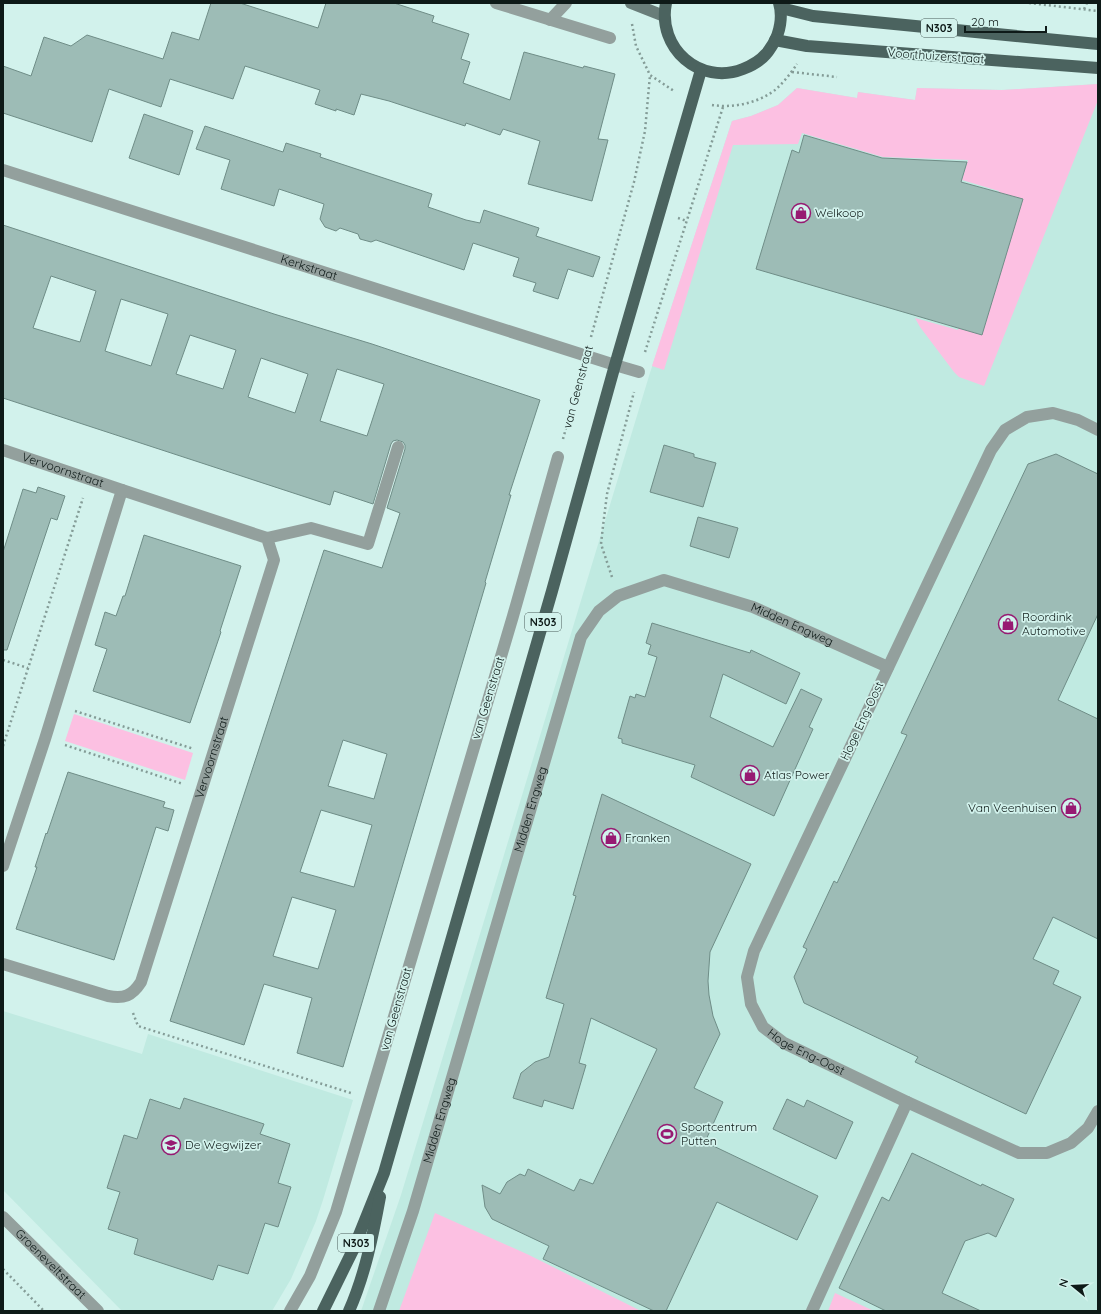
<svg xmlns="http://www.w3.org/2000/svg" width="1101" height="1314" font-family="Quicksand,sans-serif">
	<style>
		.built { fill: #c0eae1 }
		.green { fill: #fcc0e2 }
		.building { fill: #9dbcb6; stroke: #6f8d87; fill-rule: evenodd }
		.lines { fill: none; stroke-linecap: round; stroke-linejoin: round }
		.path { stroke: #849c97; stroke-width: 2.5; stroke-dasharray: 2 3; stroke-linecap: butt }
		.lane { stroke: #93a09d; stroke-width: 12 }
		.street { stroke: #93a09d; stroke-width: 12 }
		.secondary { stroke: #697d79; stroke-width: 12 }
		.primary { stroke: #4b635f; stroke-width: 12 }
		.labels { text-anchor: middle; stroke-width: 3.5; stroke-linejoin: round; paint-order: stroke }
		.shield { fill: #d2f2ec; stroke: #495b58; stroke-width: 1 }
		.shield-label { font-size: 11px; font-weight: bold; fill: #0e1a18 }
		.street-label { font-size: 12px; fill: #0e1a18; stroke: #d2f2ec }
		.poi-label { font-size: 12px; fill: #0e1a18; stroke: #d2f2ec; text-anchor: start }
	</style>
	<rect width="100%" height="100%" fill="#d2f2ec"/>
	<!-- built -->
	<g class="built">
		<polygon points="1098,84 1098,1311 361,1311 401,1195 649,376 732,121 751,116 778,105 797,88 857,98 858,92 915,100 917,88 1002,90"/>
		<polygon points="3,1011 142,1054 148,1034 353,1100 323,1200 316,1221 291,1279 272,1311 122,1311 3,1190"/>
	</g>
	<!-- green -->
	<g class="green">
		<polygon points="1098,84 1098,100 984,386 959,377 954,372 920,327 915,318 958,330 999,191 962,180 968,160 883,157 802,133 798,144 733,145 664,370 652,366 732,121 751,116 778,105 797,88 857,98 858,92 915,100 917,88 1002,90"/>
		<polygon points="74,714 193,753 185,780 65,741"/>
		<polygon points="435,1213 529,1255 641,1311 399,1311"/>
		<polygon points="835,1293 874,1311 828,1311"/>
	</g>
	<!-- building -->
	<g class="building">
		<polygon points="211,3 240,3 318,28 326,3 394,3 434,16 432,22 469,34 461,59 470,62 463,83 510,100 524,52 583,68 584,66 615,74 598,139 608,140 592,201 528,184 540,141 503,129 500,135 466,123 465,126 389,101 361,94 354,115 336,109 336,111 315,104 320,90 245,66 233,99 170,79 161,107 109,89 92,142 3,113 3,66 31,76 44,37 71,46 87,35 163,59 172,32 199,40"/>
		<polygon points="144,114 193,131 179,175 129,158"/>
		<polygon points="205,126 283,152 286,143 321,154 320,157 432,194 428,207 466,220 480,223 484,210 539,228 536,236 600,257 593,277 568,269 558,299 533,291 536,283 513,276 519,258 473,243 464,270 376,240 371,242 360,239 358,234 340,228 336,231 325,227 320,219 324,204 279,189 274,206 221,189 230,160 196,149"/>
		<polygon points="804,135 882,158 967,162 961,182 1023,199 982,335 756,269 792,150 799,153"/>
		<path d="M3,225L274,314L372,344L540,400L509,495H511L485,582L486,583L343,1067L297,1053L312,998L264,984L244,1045L170,1021L324,550L382,568L400,513L387,508L405,449V445L403,442L397,440L393,441L391,444L373,504L334,491L330,505L3,398ZM51,276L96,291L80,342L33,328ZM121,299L168,314L151,366L105,351ZM190,335L236,350L223,389L176,374ZM261,358L308,374L295,413L248,397ZM337,369L384,384L367,436L320,421ZM343,740L387,754L374,799L328,786ZM321,810L372,825L354,887L300,872ZM292,897L336,910L318,969L273,956Z"/>
		<polygon points="664,445 694,454 694,457 716,463 703,507 650,492"/>
		<polygon points="1056,454 1098,474 1098,614 1058,700 1098,719 1098,939 1053,917 1033,959 1059,971 1053,984 1081,997 1026,1114 915,1062 918,1057 804,1003 794,977 807,949 803,947 834,881 837,883 907,735 901,733 1028,464"/>
		<polygon points="38,487 65,496 57,520 51,518 7,650 3,650 3,552 23,489 36,493"/>
		<polygon points="698,517 738,528 729,558 690,546"/>
		<polygon points="144,535 241,566 220,631 221,632 190,723 93,691 107,649 95,645 105,612 116,616 123,596 125,596"/>
		<polygon points="652,623 750,653 751,650 800,673 786,704 723,674 710,717 773,747 801,689 822,699 809,727 813,729 774,816 691,777 695,765 622,743 622,739 618,738 630,696 635,698 636,694 645,697 657,657 648,654 651,645 646,643"/>
		<polygon points="68,772 165,802 163,807 174,810 168,831 156,827 114,960 16,929 37,867 35,867 46,833 47,834"/>
		<polygon points="602,794 751,864 710,952 708,981 709,995 713,1016 720,1034 694,1088 723,1102 705,1142 818,1196 797,1240 717,1202 666,1311 654,1311 543,1259 549,1246 492,1219 485,1207 482,1185 500,1194 507,1182 520,1174 525,1176 528,1169 574,1191 580,1179 593,1184 657,1049 591,1018 579,1063 586,1065 573,1109 544,1100 542,1107 513,1098 521,1073 535,1062 549,1057 564,1004 546,998 576,896 573,895"/>
		<polygon points="184,1098 264,1124 260,1134 290,1144 278,1183 291,1187 278,1227 265,1223 248,1274 218,1265 213,1280 134,1254 138,1239 108,1229 120,1192 107,1188 124,1135 137,1139 150,1099 180,1109"/>
		<polygon points="787,1099 804,1107 807,1100 853,1122 836,1159 773,1129"/>
		<polygon points="912,1153 981,1186 982,1184 1014,1199 996,1237 988,1233 965,1241 942,1293 981,1311 886,1311 839,1288 882,1197 889,1201"/>
	</g>
	<g class="lines">
		<!-- path -->
		<g class="path">
			<polyline points="1029,3 1098,11"/>
			<polyline points="1084,9 1087,3"/>
			<polyline points="632,24 636,46 650,75 674,91"/>
			<polyline points="792,72 837,77"/>
			<path d="M712,105C731,108 753,104 769,94C779,89 791,73 797,64"/>
			<polyline points="678,218 687,221"/>
			<polyline points="591,337 634,182 645,131 650,75"/>
			<polyline points="645,352 723,107"/>
			<polyline points="563,439 581,374"/>
			<polyline points="612,577 601,544 603,526 607,494 634,392"/>
			<polyline points="3,660 28,668"/>
			<polyline points="75,711 194,749"/>
			<polyline points="65,745 183,784"/>
			<polyline points="3,746 83,498"/>
			<polyline points="133,1013 138,1026 351,1093"/>
			<polyline points="3,1269 44,1311"/>
		</g>
		<!-- lane -->
		<g class="lane">
			<polyline points="615,365 639,372"/>
			<polyline points="267,538 311,528 368,544 398,447"/>
		</g>
		<!-- street -->
		<g class="street">
			<polyline points="496,3 610,38"/>
			<polyline points="550,20 566,3"/>
			<path id="s1" d="M3,170L615,365"/>
			<path id="s2" d="M1098,430L1078,420L1053,413L1027,417L1005,430L991,450L754,951L747,977L751,1004L763,1027L784,1043L907,1102L1019,1153H1047L1071,1143L1088,1128L1098,1111"/>
			<path id="s3" d="M3,450L122,490L45,739L3,866"/>
			<path id="s4" d="M3,964L108,996C124,999 132,996 141,982L274,560L267,538L122,490"/>
			<path id="s5" d="M3,1217L98,1311"/>
			<polyline points="290,1311 310,1276 336,1212 513,616 558,457"/>
			<path id="s6" d="M379,1311L413,1211L581,637L599,611L618,596L664,580L753,607L888,667"/>
			<polyline points="812,1311 907,1102"/>
		</g>
		<!-- secondary -->
		<polyline class="secondary" points="631,3 664,16"/>
		<!-- primary -->
		<g class="primary">
			<path d="M666,3C657,48 700,86 743,69C751,66 760,61 766,54C769,51 771,47 773,44C780,33 783,16 779,3"/>
			<polyline points="781,8 813,16 1098,44"/>
			<polyline points="775,40 807,46 1098,68"/>
			<polyline points="323,1311 353,1250 384,1173 552,591 615,365 701,70"/>
			<path d="M349,1311C365,1275 373,1235 380,1197"/>
		</g>
	</g>
	<!-- icons -->
	<defs>
		<g id="shop-ring" transform="scale(1)"><circle r="9.5" fill="#d2f2ec" stroke="#971a72" stroke-width="1.5"/><path d="M-5-2.5h2.3a2.7 3.5 0 0 1 5.4 0H5L5.5 6h-11ZM-1.5-2.5h3a1.5 2.3 0 0 0-3 0Z" fill="#971a72"/></g>
		<g id="stadium-ring" transform="scale(1)"><circle r="9.5" fill="#d2f2ec" stroke="#971a72" stroke-width="1.5"/><path d="M0-5a6.5 5 0 1 0 0 10a6.5 5 0 1 0 0-10ZM-3.5-1.8h7v3.6h-7Z" fill="#971a72"/></g>
		<g id="school-ring" transform="scale(1)"><circle r="9.5" fill="#d2f2ec" stroke="#971a72" stroke-width="1.5"/><path d="M0-5L7-2L0 1L-7-2ZM-4 1L0 2.5L4 1V4Q0 6-4 4Z" fill="#971a72"/></g>
	</defs>
	<g fill-rule="evenodd">
		<use href="#shop-ring" x="801" y="213"/>
		<use href="#shop-ring" x="1008" y="624"/>
		<use href="#shop-ring" x="750" y="775"/>
		<use href="#shop-ring" x="1071" y="808"/>
		<use href="#shop-ring" x="611" y="838"/>
		<use href="#stadium-ring" x="667" y="1134"/>
		<use href="#school-ring" x="171" y="1145"/>
	</g>
	<g class="labels">
		<!-- shield labels -->
		<g class="shield">
			<rect x="921" y="19" width="36" height="18" rx="3"/>
			<rect x="525" y="613" width="36" height="18" rx="3"/>
			<rect x="338" y="1234" width="36" height="18" rx="3"/>
		</g>
		<g class="shield-label">
			<text x="939" y="32">N303</text>
			<text x="543" y="626">N303</text>
			<text x="356" y="1247">N303</text>
		</g>
		<!-- street labels -->
		<g class="street-label">
			<text transform="translate(936 56) rotate(4)" y="4">Voorthuizerstraat</text>
			<text dy="4" stroke="none"><textPath href="#s1" startOffset="321">Kerkstraat</textPath></text>
			<text transform="translate(578 387) rotate(-75)" y="4">van Geenstraat</text>
			<text dy="4" stroke="none"><textPath href="#s3" startOffset="63">Vervoornstraat</textPath></text>
			<text dy="4" stroke="none"><textPath href="#s6" startOffset="944">Midden Engweg</textPath></text>
			<text transform="translate(488 698) rotate(-73)" y="4">van Geenstraat</text>
			<text transform="translate(862 721) rotate(-65)" y="4">Hoge Eng-Oost</text>
			<text dy="4" stroke="none"><textPath href="#s4" startOffset="384">Vervoornstraat</textPath></text>
			<text dy="4" stroke="none"><textPath href="#s6" startOffset="524">Midden Engweg</textPath></text>
			<text transform="translate(396 1009) rotate(-74)" y="4">van Geenstraat</text>
			<text dy="4" stroke="none"><textPath href="#s2" startOffset="809">Hoge Eng-Oost</textPath></text>
			<text dy="4" stroke="none"><textPath href="#s6" startOffset="200">Midden Engweg</textPath></text>
			<text dy="4" stroke="none"><textPath href="#s5" startOffset="67">Groeneveltstraat</textPath></text>
		</g>
		<!-- poi labels -->
		<g class="poi-label">
			<text x="815" y="217">Welkoop</text>
			<text x="1022" y="621">Roordink<tspan x="1022" dy="14">Automotive</tspan></text>
			<text x="764" y="779">Atlas Power</text>
			<text x="1057" y="812" text-anchor="end">Van Veenhuisen</text>
			<text x="625" y="842">Franken</text>
			<text x="681" y="1131">Sportcentrum<tspan x="681" dy="14">Putten</tspan></text>
			<text x="185" y="1149">De Wegwijzer</text>
		</g>
	</g>
	<!-- border -->
	<rect width="1101" height="1314" fill="none" stroke="#0e1a18" stroke-width="8"/>
	<!-- north arrow -->
	<g transform="translate(1073 1286) rotate(288)" stroke="#d2f2ec" stroke-width="3" paint-order="stroke">
	<path d="M0-3L7 15L0 10L-7 15Z" fill="#0e1a18"/>
	<text y="-6" font-size="11" font-weight="bold" text-anchor="middle" fill="#0e1a18">N</text>
	</g>
	<!-- scale -->
	<path d="M965 26v6h81v-6" fill="none" stroke="#0e1a18" stroke-width="2"/>
	<text x="971" y="26" font-size="12" fill="#0e1a18" stroke="#d2f2ec" stroke-width="3" paint-order="stroke">20 m</text>
</svg>
